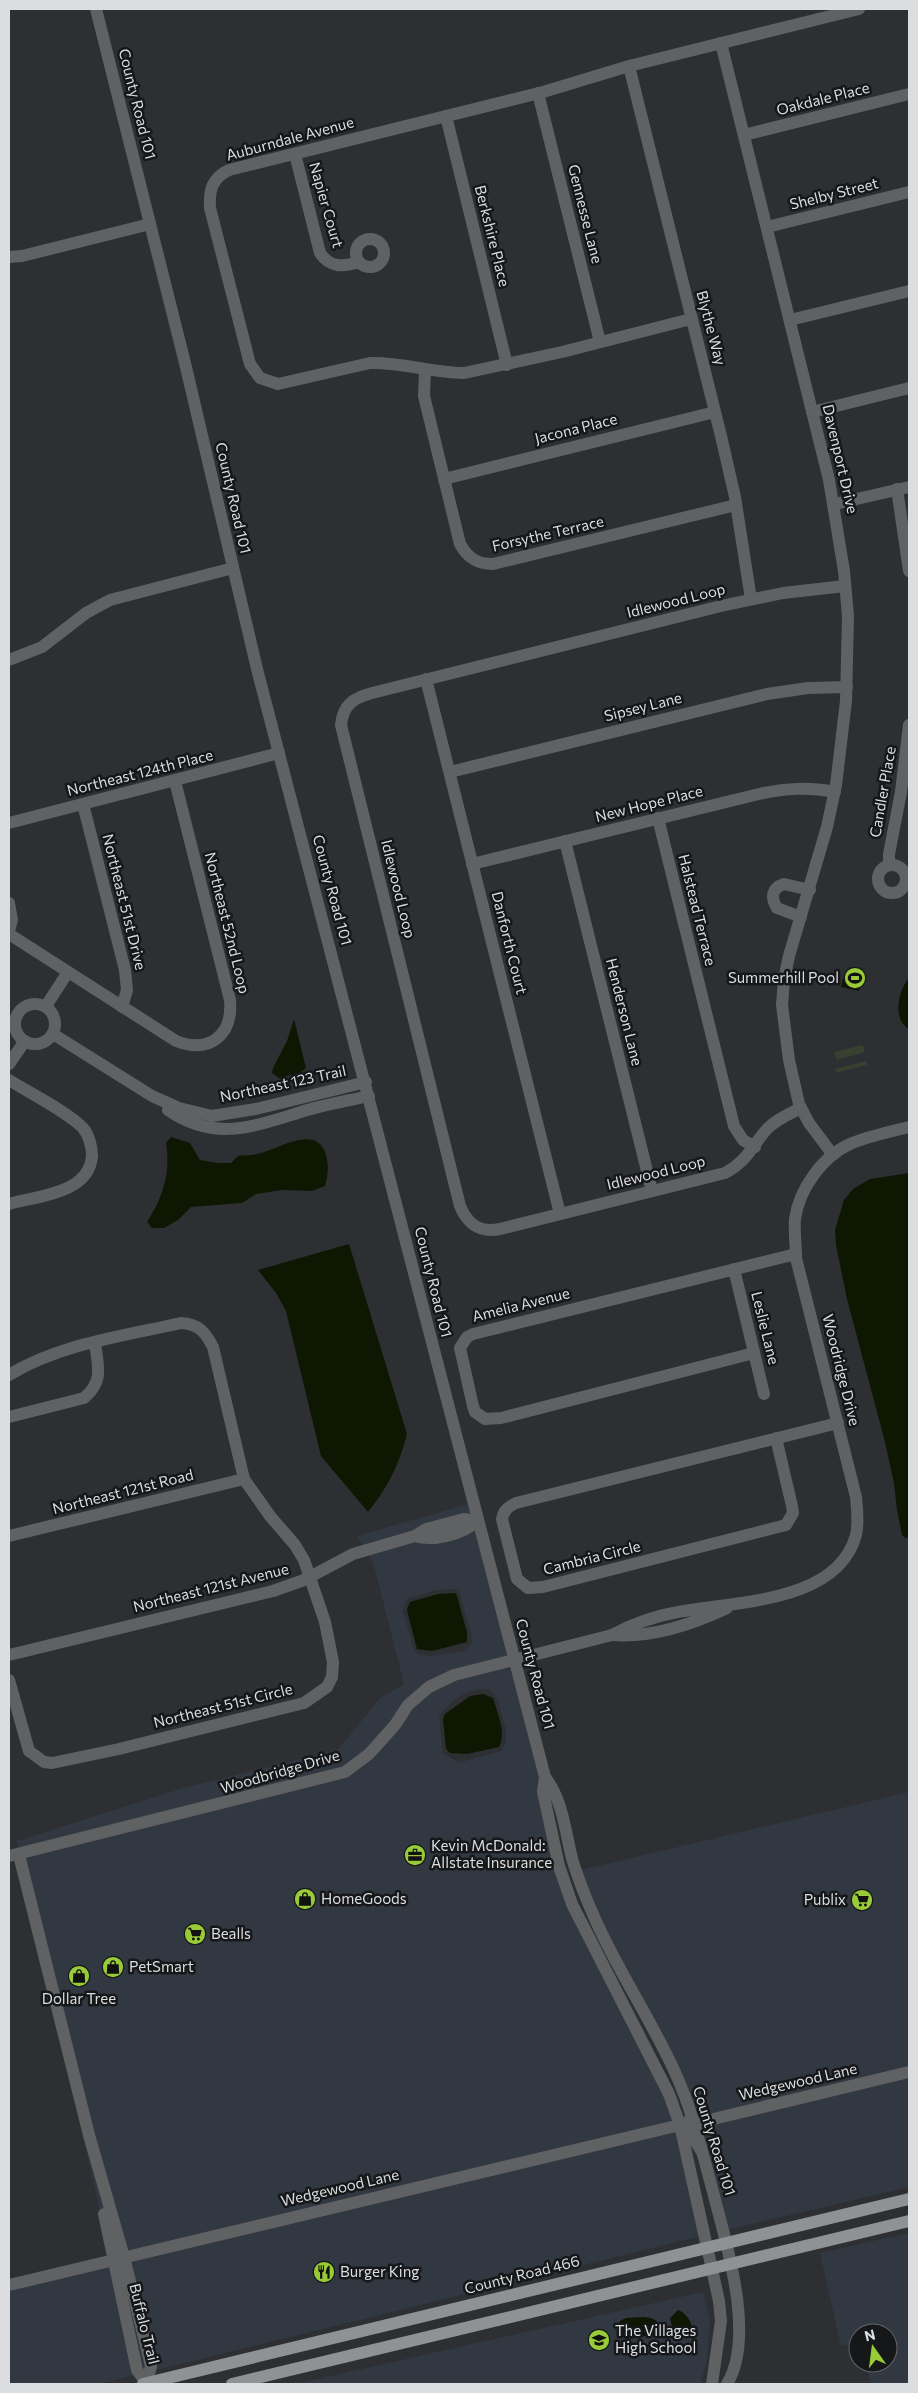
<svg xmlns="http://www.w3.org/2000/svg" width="918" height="2393" font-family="Commissioner,sans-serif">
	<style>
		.built { fill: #323841; fill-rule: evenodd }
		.green { fill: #38402f }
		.water { fill: #0e1701 }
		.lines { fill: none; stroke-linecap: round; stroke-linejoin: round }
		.minor { stroke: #606163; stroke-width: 12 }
		.major { stroke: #8f9195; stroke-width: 12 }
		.labels { text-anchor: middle; stroke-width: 5; stroke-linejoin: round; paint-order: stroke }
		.street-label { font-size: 15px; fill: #dcdde0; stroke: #161719 }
		.poi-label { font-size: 15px; fill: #dcdde0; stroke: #161719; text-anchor: start }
	</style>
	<rect width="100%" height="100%" fill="#2d2f33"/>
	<!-- built -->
	<g class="built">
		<path d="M468,1504L509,1655L453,1670L391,1721L366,1750L343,1768L19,1849L17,1841L183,1788L338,1750L379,1699L404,1684L373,1562L357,1536ZM455,1589L459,1592L471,1633L472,1644L464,1651L432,1656L415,1653L403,1611L406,1600L409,1598L437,1590Z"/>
		<path d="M512,1665L540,1775L555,1867L665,2096L674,2121L110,2255L21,1859L347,1778L411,1709L431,1692L456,1680ZM481,1689L490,1690L497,1697L506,1729V1743L501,1751L458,1763L443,1753L439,1717L446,1707L455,1699L468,1692Z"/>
		<polygon points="909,1792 909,2067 697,2117 599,1917 581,1870"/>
		<polygon points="909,2078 909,2187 727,2230 700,2127"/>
		<polygon points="677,2131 701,2236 99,2384 9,2384 9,2290"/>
		<polygon points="909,2233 909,2384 871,2384 866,2363 888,2363 888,2333 858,2333 858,2342 841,2346 820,2253"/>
		<polygon points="703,2292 710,2319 707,2361 700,2384 295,2384"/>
	</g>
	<!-- green -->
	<g class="green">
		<polygon points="863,1045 865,1052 837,1060 834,1052"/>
		<polygon points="866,1061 867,1065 836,1073 835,1069"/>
	</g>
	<!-- water -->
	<g class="water">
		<polygon points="850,967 863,969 859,991 841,987 843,978 848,978"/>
		<path d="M909,978V1029C892,1020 898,990 909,978Z"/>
		<polygon points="294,1019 306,1068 301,1072 279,1078 272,1073 273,1068 287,1041"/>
		<path d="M171,1137L190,1143L200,1160L217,1163H231L238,1156C244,1155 250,1156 257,1154C277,1151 316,1122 326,1155C329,1166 328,1175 325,1186L312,1191L282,1190L256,1194L242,1203L191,1207L178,1220L164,1228H152L147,1222C163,1197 171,1172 166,1143Z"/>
		<polygon points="909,1173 909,1538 905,1538 902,1535 897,1510 894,1483 885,1442 847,1299 836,1245 835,1230 844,1200 853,1189 870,1179"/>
		<path d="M349,1244L407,1434C399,1465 388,1487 368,1512L321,1456L286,1311L276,1293L258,1270Z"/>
		<polygon points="456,1593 467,1632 467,1642 432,1651 417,1649 407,1610 410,1602 438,1594"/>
		<path d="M483,1694L493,1698C497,1713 507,1732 499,1747L467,1754L450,1753L446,1749L443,1719L445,1714L470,1696Z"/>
		<path d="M678,2310C687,2313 692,2323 693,2332L686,2337L674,2335L670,2318Z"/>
		<path d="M644,2317C653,2318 660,2320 661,2331L658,2334L627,2339L619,2335L617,2329L620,2321L626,2318Z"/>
	</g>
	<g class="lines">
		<!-- minor -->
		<g class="minor">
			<polyline points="96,9 185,363 257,669 545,1777 543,1792 559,1866 572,1904 669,2094 680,2125 719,2301 721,2321 712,2384"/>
			<polyline points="721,43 829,480 844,571 848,616 846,701 836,785 827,827 789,956 784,980 782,1005 789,1060 799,1104 809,1123 833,1155"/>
			<polyline points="629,66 721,436 735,497 751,599"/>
			<polyline points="538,93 600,342"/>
			<polyline points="446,116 507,365"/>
			<polyline points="744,135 909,94"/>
			<path d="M295,154L320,253C330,268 343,267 359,262"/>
			<polyline points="767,227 909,192"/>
			<circle cx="370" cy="253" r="14"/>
			<polyline points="9,257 22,256 150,224"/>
			<path d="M691,319L562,352L464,373C432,373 402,362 370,363L278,384L260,378L250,364L210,208C209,190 212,178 229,170L543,92L629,66L859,9"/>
			<polyline points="790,320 909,291"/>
			<path d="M425,370L424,396L460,544C468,558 477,564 493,564L736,505"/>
			<polyline points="812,412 909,388"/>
			<polyline points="444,479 715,412"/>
			<polyline points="897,489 909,571"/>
			<polyline points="835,504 909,487"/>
			<polyline points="9,660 42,647 86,613 110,600 233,568"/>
			<polyline points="426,679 560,1214"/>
			<polyline points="450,772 767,694 808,688 847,687"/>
			<polyline points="83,804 125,970 127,990 122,1007"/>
			<polyline points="658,818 734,1126 743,1140 755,1147"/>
			<polyline points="9,823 279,753"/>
			<polyline points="565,841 652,1191"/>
			<path d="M472,864L759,794C786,788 808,787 835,792"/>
			<circle cx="892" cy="879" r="14"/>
			<polyline points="889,865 889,854 901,792 909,725"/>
			<polyline points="9,903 12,920 9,931"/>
			<path d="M801,917L777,908C770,897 772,888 784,884L810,890"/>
			<path d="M9,934L176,1041C210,1054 233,1035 230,1000L175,781"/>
			<circle cx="35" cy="1024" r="20"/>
			<polyline points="46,1006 68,972"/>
			<polyline points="53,1034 152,1096 179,1108 212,1116 256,1109 366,1082"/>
			<polyline points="9,1064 25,1041"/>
			<path d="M9,1080C28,1092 68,1112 83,1128C89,1135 92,1147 92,1156C89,1194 37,1196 9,1204"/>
			<path d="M801,1108C789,1114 777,1119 768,1128C752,1145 748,1161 725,1173L500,1229C480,1233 468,1225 460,1206L341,725C343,705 353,698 372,693L721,606L783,593L845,586"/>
			<path d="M168,1110C215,1142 252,1127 301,1112C323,1105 347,1101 369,1096"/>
			<polyline points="734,1269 764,1394"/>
			<polyline points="754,1353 501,1418 485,1419 475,1412 473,1406 460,1348 467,1337 473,1334 796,1254"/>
			<path d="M9,1375C60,1344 123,1336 181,1323C199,1324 205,1332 213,1347L244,1479L270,1516L295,1545L304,1560L325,1622L333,1662L332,1677L327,1687L304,1703L119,1749L52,1763L44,1762L29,1751L9,1680"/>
			<path d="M9,1417L84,1398C104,1381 98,1367 95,1343"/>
			<path d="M776,1438L792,1506L793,1513L786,1525L543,1587L528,1588L517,1579L502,1519C504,1510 508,1507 516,1503L838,1423"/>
			<polyline points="9,1536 244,1479"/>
			<path d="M415,1536C433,1542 463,1534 477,1521"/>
			<path d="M612,1635C650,1638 693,1624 727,1608"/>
			<polyline points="9,1655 273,1591 304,1580 353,1554 415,1536 426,1529 464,1519 477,1521"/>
			<path d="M545,1777C564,1802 565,1833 573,1862C579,1881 587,1901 595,1919C618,1971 650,2018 674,2070C692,2109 702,2151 713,2192C726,2243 756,2336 727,2384"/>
			<polyline points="19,1855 89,2135 124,2257 151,2366 147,2383"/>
			<path d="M9,1856L345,1772L369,1754L395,1725L408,1705L429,1687L454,1675L612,1635C631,1625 651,1617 673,1613C730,1601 837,1605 856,1535C859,1523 857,1509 856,1497L796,1258C796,1245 794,1232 795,1219C799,1189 823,1156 850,1144C868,1136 890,1132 909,1127"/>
			<polyline points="689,2120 694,2123 709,2120 909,2072"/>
			<polyline points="104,2214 137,2370 147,2384"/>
			<polyline points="9,2285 680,2125 690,2133 702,2152"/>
		</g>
		<!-- major -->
		<g class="major">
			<polyline points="143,2384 909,2199"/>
			<polyline points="232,2384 909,2221"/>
		</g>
	</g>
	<!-- icons -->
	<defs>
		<g id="stadium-disc" transform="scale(1.125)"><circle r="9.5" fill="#98cb37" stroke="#161719"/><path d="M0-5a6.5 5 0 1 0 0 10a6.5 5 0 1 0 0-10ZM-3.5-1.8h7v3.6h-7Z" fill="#111"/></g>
		<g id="office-disc" transform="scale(1.125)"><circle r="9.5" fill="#98cb37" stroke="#161719"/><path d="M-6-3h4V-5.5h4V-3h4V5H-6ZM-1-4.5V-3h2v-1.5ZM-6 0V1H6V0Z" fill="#111"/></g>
		<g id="shop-disc" transform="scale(1.125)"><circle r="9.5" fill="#98cb37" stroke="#161719"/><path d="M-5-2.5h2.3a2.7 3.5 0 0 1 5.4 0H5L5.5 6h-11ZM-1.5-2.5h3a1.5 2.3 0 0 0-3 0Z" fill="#111"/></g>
		<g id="supermarket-disc" transform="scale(1.125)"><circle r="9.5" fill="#98cb37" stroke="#161719"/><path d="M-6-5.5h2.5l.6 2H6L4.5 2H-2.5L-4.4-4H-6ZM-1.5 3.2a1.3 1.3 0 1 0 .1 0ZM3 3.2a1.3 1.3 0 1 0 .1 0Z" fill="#111"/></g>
		<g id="restaurant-disc" transform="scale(1.125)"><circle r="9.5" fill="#98cb37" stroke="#161719"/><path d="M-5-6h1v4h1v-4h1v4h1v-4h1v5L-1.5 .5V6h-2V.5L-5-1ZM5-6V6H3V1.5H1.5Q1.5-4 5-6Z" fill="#111"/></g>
		<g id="school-disc" transform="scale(1.125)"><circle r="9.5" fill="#98cb37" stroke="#161719"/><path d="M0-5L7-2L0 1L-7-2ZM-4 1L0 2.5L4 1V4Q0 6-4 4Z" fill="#111"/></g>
	</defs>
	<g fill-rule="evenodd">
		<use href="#stadium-disc" x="855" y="978"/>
		<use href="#office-disc" x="415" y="1855"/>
		<use href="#shop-disc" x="305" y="1899"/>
		<use href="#supermarket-disc" x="862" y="1900"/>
		<use href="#supermarket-disc" x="195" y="1934"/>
		<use href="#shop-disc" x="113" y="1967"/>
		<use href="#shop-disc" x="79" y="1976"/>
		<use href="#restaurant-disc" x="324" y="2272"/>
		<use href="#school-disc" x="599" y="2340"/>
	</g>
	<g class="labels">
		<!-- street labels -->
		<g class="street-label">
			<text transform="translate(823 99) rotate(-14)" y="5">Oakdale Place</text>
			<text transform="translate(137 104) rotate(76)" y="5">County Road 101</text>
			<text transform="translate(290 139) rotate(-15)" y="5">Auburndale Avenue</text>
			<text transform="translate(834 194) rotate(-14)" y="5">Shelby Street</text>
			<text transform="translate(326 205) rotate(74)" y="5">Napier Court</text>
			<text transform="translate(585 214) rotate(76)" y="5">Gennesse Lane</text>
			<text transform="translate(492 236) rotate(76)" y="5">Berkshire Place</text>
			<text transform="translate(711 328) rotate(75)" y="5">Blythe Way</text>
			<text transform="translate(576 429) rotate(-14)" y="5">Jacona Place</text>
			<text transform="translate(840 459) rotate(77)" y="5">Davenport Drive</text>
			<text transform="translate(233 498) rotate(77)" y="5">County Road 101</text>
			<text transform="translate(548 534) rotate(-13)" y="5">Forsythe Terrace</text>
			<text transform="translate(676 601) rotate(-14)" y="5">Idlewood Loop</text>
			<text transform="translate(643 707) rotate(-14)" y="5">Sipsey Lane</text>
			<text transform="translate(140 773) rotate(-14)" y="5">Northeast 124th Place</text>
			<text transform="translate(883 792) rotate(-80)" y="5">Candler Place</text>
			<text transform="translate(649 804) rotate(-14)" y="5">New Hope Place</text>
			<text transform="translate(398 889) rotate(76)" y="5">Idlewood Loop</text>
			<text transform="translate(332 890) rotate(75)" y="5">County Road 101</text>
			<text transform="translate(124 902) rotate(76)" y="5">Northeast 51st Drive</text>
			<text transform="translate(697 910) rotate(76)" y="5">Halstead Terrace</text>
			<text transform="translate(227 923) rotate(76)" y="5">Northeast 52nd Loop</text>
			<text transform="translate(509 943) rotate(76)" y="5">Danforth Court</text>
			<text transform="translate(624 1012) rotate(76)" y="5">Henderson Lane</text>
			<text transform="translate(283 1084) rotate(-12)" y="5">Northeast 123 Trail</text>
			<text transform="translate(656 1173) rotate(-14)" y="5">Idlewood Loop</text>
			<text transform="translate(433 1282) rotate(76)" y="5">County Road 101</text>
			<text transform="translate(521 1305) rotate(-14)" y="5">Amelia Avenue</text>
			<text transform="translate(765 1328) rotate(76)" y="5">Leslie Lane</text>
			<text transform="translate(841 1370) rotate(76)" y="5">Woodridge Drive</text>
			<text transform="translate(123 1492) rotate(-14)" y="5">Northeast 121st Road</text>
			<text transform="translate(592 1558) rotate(-14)" y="5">Cambria Circle</text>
			<text transform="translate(211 1588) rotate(-14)" y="5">Northeast 121st Avenue</text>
			<text transform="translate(535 1674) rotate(75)" y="5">County Road 101</text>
			<text transform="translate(223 1706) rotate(-14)" y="5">Northeast 51st Circle</text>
			<text transform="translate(280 1772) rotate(-16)" y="5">Woodbridge Drive</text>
			<text transform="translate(798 2082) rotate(-13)" y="5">Wedgewood Lane</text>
			<text transform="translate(714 2141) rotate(73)" y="5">County Road 101</text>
			<text transform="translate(340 2188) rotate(-13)" y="5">Wedgewood Lane</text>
			<text transform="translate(522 2275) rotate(-14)" y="5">County Road 466</text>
			<text transform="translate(144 2324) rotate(76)" y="5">Buffalo Trail</text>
		</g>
		<!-- poi labels -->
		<g class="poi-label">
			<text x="839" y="983" text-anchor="end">Summerhill Pool</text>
			<text x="431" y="1851">Kevin McDonald:<tspan x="431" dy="17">Allstate Insurance</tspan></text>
			<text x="321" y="1904">HomeGoods</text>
			<text x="846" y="1905" text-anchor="end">Publix</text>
			<text x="211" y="1939">Bealls</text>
			<text x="129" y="1972">PetSmart</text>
			<text x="79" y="2004" text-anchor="middle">Dollar Tree</text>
			<text x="340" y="2277">Burger King</text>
			<text x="615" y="2336">The Villages<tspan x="615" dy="17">High School</tspan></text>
		</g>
	</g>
	<!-- border -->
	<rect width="918" height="2393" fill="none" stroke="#dcdde0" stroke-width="20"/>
	<!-- north arrow -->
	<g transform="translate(873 2348) rotate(346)"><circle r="24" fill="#161719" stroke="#656669"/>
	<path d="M0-4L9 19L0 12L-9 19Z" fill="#98cb37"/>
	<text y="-8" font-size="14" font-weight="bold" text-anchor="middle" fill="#dcdde0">N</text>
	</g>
</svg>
